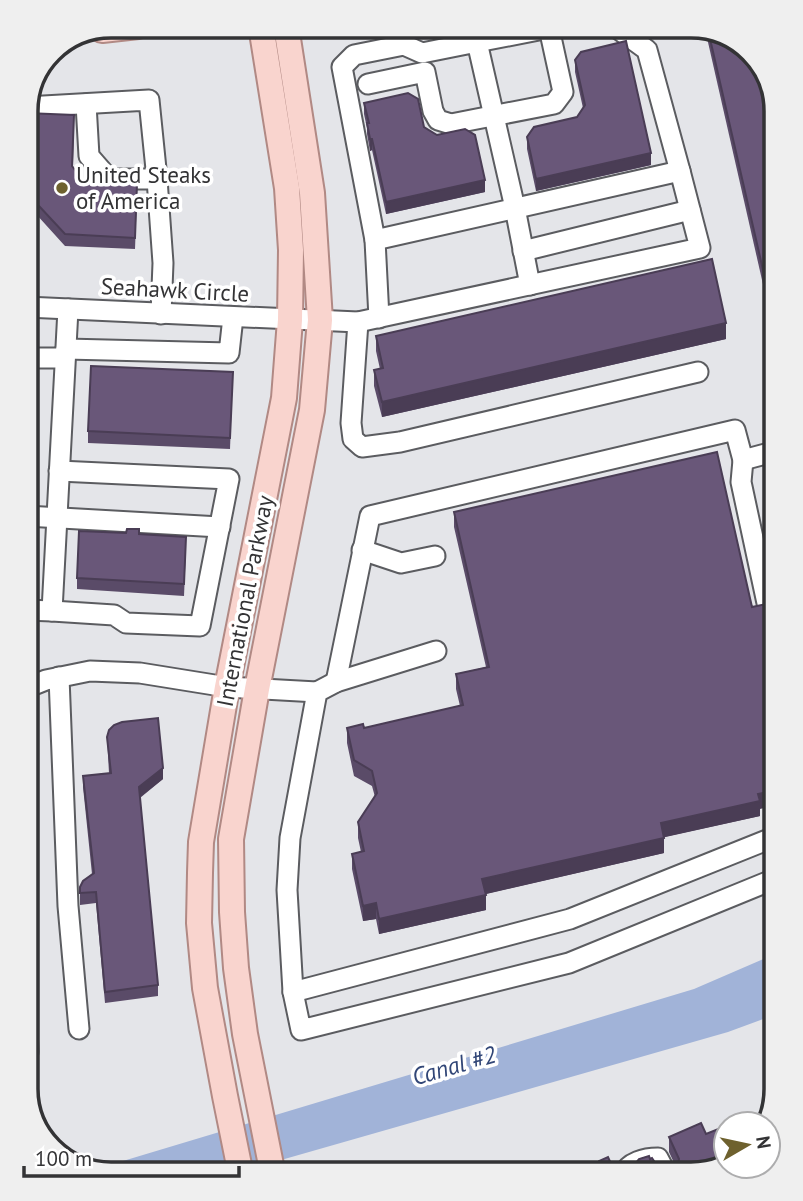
<svg xmlns="http://www.w3.org/2000/svg" width="803" height="1201" font-family="'PT Sans',sans-serif">
	<style>
		.water { fill: #a1b3d8 }
		.lines { fill: none; stroke-linecap: round; stroke-linejoin: round }
		.minor-casing { stroke: #5b5c60; stroke-width: 23 }
		.major-casing { stroke: #b18984; stroke-width: 28 }
		.minor { stroke: #fff; stroke-width: 19 }
		.major { stroke: #f9d4ce; stroke-width: 24 }
		.wall { fill: #5a4b68 }
		.shaded-wall { fill: #4a3d55 }
		.building { fill: #695779; stroke: #4a3d55; stroke-width: 2 }
		.poi-dot { fill: #6e612e; stroke: #fff; stroke-width: 2.5 }
		.labels { text-anchor: middle; stroke-width: 7; stroke-linejoin: round; paint-order: stroke }
		.poi-label { font-size: 23px; fill: #333335; stroke: #fff; text-anchor: start }
		.street-label { font-size: 23px; fill: #333335; stroke: #fff }
		.water-label { font-size: 24px; font-style: italic; fill: #314677; stroke: #fff }
		.rim { fill: none; stroke: #333335; stroke-width: 3.5 }
	</style>
	<rect width="100%" height="100%" fill="#e4e5e9"/>
	<!-- water -->
	<polygon class="water" points="777,953 777,1014 728,1032 229,1175 106,1175 88,1169 103,1167 694,989"/>
	<g class="lines">
		<!-- minor casing -->
		<g class="minor-casing">
			<g id="minor">
				<polyline points="368,84 425,72 433,111 438,120 451,124 554,104 563,92 549,28 477,42"/>
				<polyline points="86,104 89,156 109,179 157,179"/>
				<polyline points="26,107 149,100 157,179 163,263 161,314"/>
				<polyline points="375,240 342,67 354,55 404,45 422,53 477,42 515,208 530,285"/>
				<polyline points="523,251 690,210"/>
				<polyline points="26,307 358,322 700,248 680,171 647,50 614,26"/>
				<polyline points="379,318 375,240 680,171"/>
				<polyline points="358,322 351,423 353,439 362,447 400,442 698,372"/>
				<polyline points="66,349 229,353 233,317"/>
				<polyline points="26,358 65,358"/>
				<polyline points="743,460 777,451"/>
				<polyline points="26,516 220,527"/>
				<polyline points="362,550 401,563 435,556"/>
				<polyline points="26,610 52,611 68,309"/>
				<polyline points="52,611 114,615 126,623 200,626 229,479 59,471"/>
				<polyline points="436,651 336,682 317,692 290,838 287,890 293,992 301,1030 569,963 777,878"/>
				<polyline points="59,677 68,906 79,1029"/>
				<polyline points="336,682 370,516 735,430 743,460 741,482 767,603"/>
				<polyline points="26,688 46,680 90,671 140,673 227,687 317,692"/>
				<polyline points="293,992 570,919 777,836"/>
				<polyline points="26,1056 28,1052 26,1002"/>
				<path d="M623,1175C628,1162 645,1158 658,1158L667,1175"/>
			</g>
		</g>
		<!-- major casing -->
		<g class="major-casing">
			<g id="major">
				<polyline points="102,30 138,26"/>
				<polyline points="241,1175 225,1096 205,988 199,923 200,873 201,842 227,687 284,398 290,320 291,250 287,188 261,26"/>
				<polyline points="273,1175 245,1034 236,968 232,912 231,839 257,689 312,410 320,320 312,193 286,26"/>
			</g>
		</g>
		<!-- minor -->
		<use href="#minor" class="minor"/>
		<!-- major -->
		<use href="#major" class="major"/>
	</g>
	<!-- wall -->
	<g class="wall">
		<polygon points="705,29 739,40 777,111 777,346"/>
		<polygon points="575,60 651,165 536,191 527,149 527,137 577,117 583,108 575,72"/>
		<polygon points="364,103 424,127 485,192 386,214 372,150 370,151 367,134 367,128 364,114"/>
		<polygon points="26,113 74,127 73,167 84,182 137,196 135,249 65,246 26,203"/>
		<polygon points="376,336 726,339 382,417 374,386 374,370 380,369 376,351"/>
		<polygon points="233,372 230,449 88,443 88,431"/>
		<polygon points="454,512 760,809 760,816 664,837 664,853 485,894 486,910 379,934 376,919 363,921 352,869 352,854 361,852 358,838 358,822 375,797 372,786 354,776 347,743 347,728 364,728 460,706 456,689 456,674 486,667 454,527"/>
		<polygon points="139,534 186,548 184,596 77,589 77,578"/>
		<polygon points="107,737 163,779 140,798 158,985 158,996 105,1003 96,903 80,905 80,887 92,874 83,787 83,776 109,773"/>
		<polygon points="669,1137 692,1175 599,1175 599,1161 613,1168 624,1172 650,1159 660,1170 666,1172 672,1171 676,1167 669,1152"/>
	</g>
	<!-- shaded-wall -->
	<g class="shaded-wall">
		<polygon points="370,139 372,139 372,150 370,151"/>
		<polygon points="651,153 651,165 536,191 536,179"/>
		<polygon points="485,180 485,192 386,214 386,202"/>
		<polygon points="726,323 726,339 382,417 382,402"/>
		<polygon points="163,768 163,779 139,798 139,787"/>
		<polygon points="777,790 777,805 760,809 760,816 661,838 661,823 758,794"/>
		<polygon points="664,838 664,853 482,895 482,879"/>
		<polygon points="486,895 486,910 379,934 379,919"/>
		<polygon points="376,903 376,919 363,921 363,906"/>
	</g>
	<!-- building -->
	<g class="building">
		<polygon points="708,30 739,40 766,69 777,111 777,331"/>
		<polygon points="626,41 651,153 536,179 527,137 534,127 577,117 585,105 575,60 581,52"/>
		<polygon points="408,93 418,99 424,127 437,135 465,129 475,135 485,180 386,202 372,139 370,139 367,123 369,123 364,103"/>
		<polygon points="26,113 74,115 72,166 84,182 137,184 135,238 65,234 26,192"/>
		<polygon points="712,259 726,323 382,402 374,370 383,368 376,336"/>
		<polygon points="91,366 233,372 230,438 88,431"/>
		<polygon points="717,452 752,607 777,602 777,790 758,794 760,801 661,823 664,838 482,879 486,895 379,919 376,903 363,906 352,854 364,851 358,822 377,793 372,771 354,760 347,728 363,724 364,728 463,705 456,674 489,667 454,512"/>
		<polygon points="127,529 139,529 139,534 186,537 184,584 77,578 79,531 126,533"/>
		<polygon points="158,718 163,768 139,787 158,985 105,992 96,892 80,893 80,887 83,881 94,873 83,776 111,773 107,737 109,730 114,725 122,722"/>
		<polygon points="748,1117 751,1124 731,1124"/>
		<polygon points="701,1123 706,1134 726,1126 726,1166 692,1175 601,1175 599,1161 608,1157 613,1168 624,1172 630,1170 639,1159 649,1156 650,1159 652,1158 660,1170 666,1172 672,1171 678,1166 679,1159 669,1137"/>
	</g>
	<!-- markers -->
	<circle class="poi-dot" cx="62" cy="188" r="7"/>
	<g class="labels">
		<!-- poi labels -->
		<g class="poi-label">
			<text x="76" y="183">United Steaks<tspan x="76" dy="26">of America</tspan></text>
		</g>
		<!-- street labels -->
		<g class="street-label">
			<text transform="translate(175 290) rotate(3)" y="8">Seahawk Circle</text>
			<text transform="translate(245 601) rotate(-79)" y="8">International Parkway</text>
		</g>
		<!-- water labels -->
		<g class="water-label">
			<text transform="translate(454 1066) rotate(-16)" y="8">Canal #2</text>
		</g>
	</g>
	<!-- crop -->
	<path d="M0 0H803V1201H0ZM111 38H691A73 73 0 0 1 764 111V1089A73 73 0 0 1 691 1162H111A73 73 0 0 1 38 1089V111A73 73 0 0 1 111 38Z" fill="#efefef" fill-rule="evenodd"/>
	<path class="rim" d="M111 38H691A73 73 0 0 1 764 111V1089A73 73 0 0 1 691 1162H111A73 73 0 0 1 38 1089V111A73 73 0 0 1 111 38Z"/>
	<!-- north arrow -->
	<g transform="translate(747 1145) rotate(81)"><circle r="33" fill="#ffffff" stroke="#adadae" stroke-width="2"/>
	<path d="M0-5L12 26L0 18L-12 26Z" fill="#6e612e"/>
	<text y="-10" font-size="19" font-weight="bold" text-anchor="middle" fill="#333335">N</text>
	</g>
	<!-- scale -->
	<path d="M24 1166v10h215v-10" fill="none" stroke="#333335" stroke-width="3.5"/>
	<text x="35" y="1166" font-size="21" fill="#333335" stroke="#ffffff" stroke-width="5" paint-order="stroke">100 m</text>
</svg>
